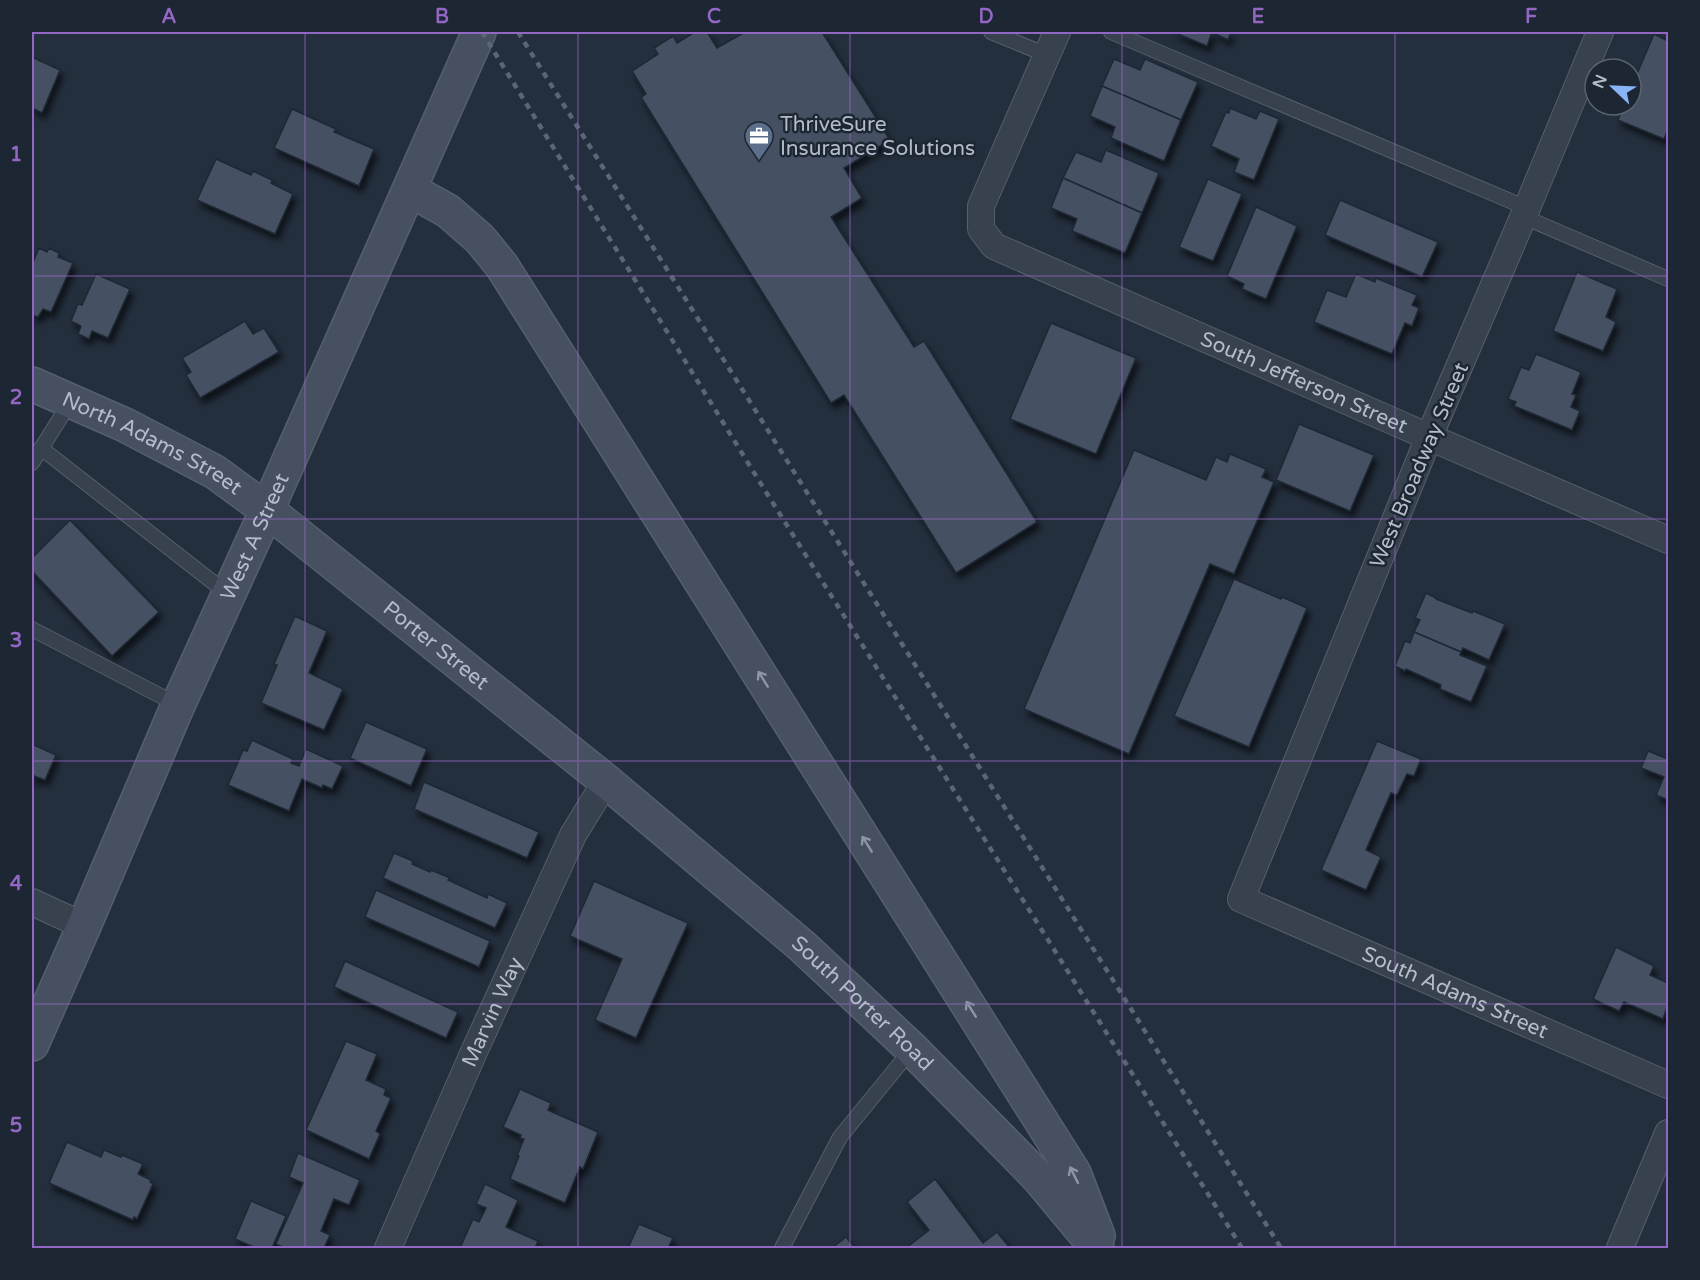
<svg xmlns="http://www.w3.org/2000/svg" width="1700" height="1280" font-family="'Varela Round',sans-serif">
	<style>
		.building { fill: #455162; stroke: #1f2835; stroke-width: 1.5; filter: url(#shadow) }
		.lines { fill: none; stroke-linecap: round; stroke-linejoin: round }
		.lane-casing { stroke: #565f6c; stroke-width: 16 }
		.street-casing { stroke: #565f6c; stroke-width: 28 }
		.secondary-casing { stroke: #565f6c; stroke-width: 36 }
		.lane { stroke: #38414e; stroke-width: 14 }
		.street { stroke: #38414e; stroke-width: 26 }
		.secondary { stroke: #465061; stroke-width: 33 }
		.rail { stroke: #5a6575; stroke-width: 4.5; stroke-dasharray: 6 6; stroke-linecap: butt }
		.oneway { stroke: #8e96a5 }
		.grid { fill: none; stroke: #9266c3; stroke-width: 1.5; stroke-opacity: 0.55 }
		.labels { text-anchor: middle; stroke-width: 5; stroke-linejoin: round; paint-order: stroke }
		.poi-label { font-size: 21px; fill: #b4bcc9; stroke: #1d2633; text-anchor: start }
		.street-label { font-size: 21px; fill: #b4bcc9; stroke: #1d2633 }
		.neatline { fill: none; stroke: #9266c3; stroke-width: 2 }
		.grid-label { font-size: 20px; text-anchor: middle; font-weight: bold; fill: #9266c3 }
	</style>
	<defs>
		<filter id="shadow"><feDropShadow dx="3.5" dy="6" stdDeviation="3" flood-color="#0009"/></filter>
	</defs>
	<rect width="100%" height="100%" fill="#242f3e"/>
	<!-- building -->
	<g class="building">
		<polygon points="695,32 707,32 717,48 745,32 822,32 890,140 844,168 862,198 831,217 914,347 924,341 1037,522 956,573 844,395 831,403 641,97 646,94 632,71 658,54 654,48 673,36 677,43"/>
		<polygon points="1173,32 1231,32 1228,40 1212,32 1207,46"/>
		<polygon points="1654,34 1668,41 1668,129 1664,139 1618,120 1624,105 1631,105 1631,88"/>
		<polygon points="32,57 60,70 42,113 32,108"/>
		<polygon points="1114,59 1140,70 1145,59 1198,82 1181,120 1102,86"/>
		<polygon points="1102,86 1181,120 1164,161 1111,138 1115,127 1090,116"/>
		<polygon points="1230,108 1256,119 1260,111 1279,119 1254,180 1234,172 1239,159 1211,146 1226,112 1229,113"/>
		<polygon points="292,109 336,129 334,132 374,149 359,186 274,148"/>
		<polygon points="1106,150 1159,173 1142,213 1063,178 1076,152 1101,162"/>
		<polygon points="216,159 251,175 253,171 272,180 271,183 293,194 275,234 197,200"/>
		<polygon points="1063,178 1142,213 1125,253 1072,231 1077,219 1051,208"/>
		<polygon points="1208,179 1242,194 1213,261 1179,247"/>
		<polygon points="1340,200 1438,242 1422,277 1325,235"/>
		<polygon points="1256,207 1297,226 1266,299 1242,289 1244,284 1227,276"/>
		<polygon points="39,248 47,252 49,248 59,253 58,257 73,263 51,312 43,309 38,317 32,315 32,265"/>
		<polygon points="1577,272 1617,289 1606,317 1616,322 1603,351 1553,331"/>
		<polygon points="96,274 130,289 108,338 92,331 89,339 78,334 81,326 71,321 78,304 82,305"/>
		<polygon points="1356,274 1375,282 1376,278 1417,295 1412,305 1419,308 1412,326 1405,323 1392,354 1314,322 1327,290 1346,297"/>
		<polygon points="245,321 253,334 264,328 279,352 200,398 186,375 191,372 182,358"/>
		<polygon points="1051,323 1136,358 1096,454 1010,419"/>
		<polygon points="1536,354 1581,372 1572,394 1576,395 1571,407 1580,411 1572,430 1514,406 1516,402 1508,399 1521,367 1529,370"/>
		<polygon points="1299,424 1374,455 1350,511 1276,480"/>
		<polygon points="1134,450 1206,480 1216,457 1227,462 1230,454 1266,469 1262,477 1274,482 1234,574 1210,564 1129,754 1024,709"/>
		<polygon points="70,520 159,612 112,656 32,571 32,558"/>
		<polygon points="1234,579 1281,599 1282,597 1307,608 1249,747 1174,716"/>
		<polygon points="1426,593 1436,598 1436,599 1472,613 1473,611 1505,624 1489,660 1463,648 1461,652 1414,632 1420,620 1415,618"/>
		<polygon points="295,616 327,631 309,673 343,689 324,730 261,703 277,665 274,664"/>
		<polygon points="1414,632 1461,652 1460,655 1487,666 1471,702 1440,689 1441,685 1406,669 1405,671 1395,666 1405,641 1410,643"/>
		<polygon points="366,722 427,749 411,786 350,758"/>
		<polygon points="252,740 293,759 291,763 299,766 306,749 343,766 332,789 323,785 322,788 302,779 289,811 228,785 243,750 247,751"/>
		<polygon points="1377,741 1421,759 1414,776 1407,774 1397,795 1391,793 1366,850 1381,857 1366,890 1321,870"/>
		<polygon points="32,744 56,755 45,780 34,776 32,782"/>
		<polygon points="1648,751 1668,759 1668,800 1656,795 1664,777 1641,768"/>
		<polygon points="424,782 539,832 527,858 414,809"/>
		<polygon points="394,853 413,861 412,864 430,872 431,870 450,878 448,880 487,898 488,894 507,903 495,928 383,878"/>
		<polygon points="594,881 688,923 636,1038 595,1020 622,959 570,936"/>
		<polygon points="376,890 490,941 479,967 365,917"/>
		<polygon points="1616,947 1654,966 1650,975 1668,983 1668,1005 1663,1019 1624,1002 1619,1011 1593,999"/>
		<polygon points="345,961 458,1012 446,1038 334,987"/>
		<polygon points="346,1041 377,1054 366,1080 386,1089 384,1095 391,1098 376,1131 380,1134 369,1159 306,1130"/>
		<polygon points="520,1089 551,1103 548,1110 598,1132 583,1169 580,1167 565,1203 510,1179 519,1156 517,1156 524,1139 520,1138 521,1135 503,1127"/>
		<polygon points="67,1142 101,1157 104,1150 121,1157 122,1155 143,1164 138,1174 151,1180 150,1182 153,1184 137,1219 134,1217 133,1220 49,1183"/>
		<polygon points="298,1153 360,1180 349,1205 334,1199 321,1231 330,1235 324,1248 285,1248 276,1244 303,1183 289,1177"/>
		<polygon points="935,1179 983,1243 997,1232 1010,1248 906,1248 929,1230 907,1202"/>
		<polygon points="485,1184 518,1200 506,1227 538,1241 535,1248 460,1248 473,1219 479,1222 486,1208 476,1204"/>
		<polygon points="251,1201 286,1216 272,1248 256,1248 235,1239"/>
		<polygon points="639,1224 673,1238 668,1248 628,1248"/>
		<polygon points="846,1237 855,1248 832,1248"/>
	</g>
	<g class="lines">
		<!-- lane casing -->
		<g class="lane-casing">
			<g id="lane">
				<polyline points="991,32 1047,55"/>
				<polyline points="1111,32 1527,208"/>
				<polyline points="1524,217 1668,279"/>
				<polyline points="41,448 228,594"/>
				<polyline points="32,463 71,401"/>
				<polyline points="32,629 178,705"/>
				<polyline points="782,1248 840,1137 912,1049"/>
			</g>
		</g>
		<!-- street casing -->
		<g class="street-casing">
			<g id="street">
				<path id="s1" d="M1057,32L981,206V229L994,246L1429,437L1668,540"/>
				<path id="s2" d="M1600,32L1527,208L1429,437L1241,899L1668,1085"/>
				<polyline points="32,902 84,926"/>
				<path id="s3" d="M388,1248L473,1054L573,835L606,781"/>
				<polyline points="1620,1248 1668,1133"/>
			</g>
		</g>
		<!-- secondary casing -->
		<g class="secondary-casing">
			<g id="secondary">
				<polyline points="410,190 448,211 480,239 502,266 1074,1173 1098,1236"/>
				<path id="s4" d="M32,384L125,425L215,472L267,510L606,781L802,946L912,1049L1037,1176L1097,1248"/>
				<path id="s5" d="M32,1044L84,926L178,705L267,510L479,32"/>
			</g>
		</g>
		<!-- lane -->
		<use href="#lane" class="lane"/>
		<!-- street -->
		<use href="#street" class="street"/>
		<!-- secondary -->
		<use href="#secondary" class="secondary"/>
		<!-- rail -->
		<g class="rail">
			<polyline points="482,32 766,492 1242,1248"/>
			<polyline points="518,32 1281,1248"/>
		</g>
	</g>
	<!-- one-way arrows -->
	<defs><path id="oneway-shaft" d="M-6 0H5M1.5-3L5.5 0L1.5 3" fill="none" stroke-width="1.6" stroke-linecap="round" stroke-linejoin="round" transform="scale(1.5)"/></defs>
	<g class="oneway">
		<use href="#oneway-shaft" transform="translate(763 679) rotate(-122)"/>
		<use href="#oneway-shaft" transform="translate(867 844) rotate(-122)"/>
		<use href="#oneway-shaft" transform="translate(971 1009) rotate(-122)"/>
		<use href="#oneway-shaft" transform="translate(1074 1175) rotate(-116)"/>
	</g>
	<!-- grid -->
	<path class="grid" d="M305,32V1248M578,32V1248M850,32V1248M1122,32V1248M1395,32V1248M32,276H1668M32,519H1668M32,761H1668M32,1004H1668"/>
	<!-- icons -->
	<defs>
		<g id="office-pin" transform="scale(1.5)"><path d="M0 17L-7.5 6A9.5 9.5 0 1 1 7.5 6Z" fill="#5c6f8a" stroke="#1d2633"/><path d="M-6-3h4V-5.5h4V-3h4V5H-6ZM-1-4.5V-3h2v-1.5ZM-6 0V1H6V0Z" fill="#fff"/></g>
	</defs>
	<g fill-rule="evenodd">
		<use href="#office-pin" x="759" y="136"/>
	</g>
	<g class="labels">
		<!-- poi labels -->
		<g class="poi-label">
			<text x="780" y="131">ThriveSure<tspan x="780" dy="24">Insurance Solutions</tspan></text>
		</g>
		<!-- street labels -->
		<g class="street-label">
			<text dy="7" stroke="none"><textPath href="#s1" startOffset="573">South Jefferson Street</textPath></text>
			<text dy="7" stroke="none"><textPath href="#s4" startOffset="134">North Adams Street</textPath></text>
			<text transform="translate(1419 465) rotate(-67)" y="7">West Broadway Street</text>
			<text dy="7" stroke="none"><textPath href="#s5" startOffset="554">West A Street</textPath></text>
			<text dy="7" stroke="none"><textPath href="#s4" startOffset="484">Porter Street</textPath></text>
			<text dy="7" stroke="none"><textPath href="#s2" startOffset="1172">South Adams Street</textPath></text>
			<text dy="7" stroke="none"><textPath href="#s4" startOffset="1041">South Porter Road</textPath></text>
			<text dy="7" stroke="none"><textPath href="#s3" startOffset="258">Marvin Way</textPath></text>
		</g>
	</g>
	<!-- border -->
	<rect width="1700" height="1280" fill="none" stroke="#1d2633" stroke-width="66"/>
	<!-- north arrow -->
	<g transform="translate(1613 87) rotate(293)"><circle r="28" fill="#1d2633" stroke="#59626f" stroke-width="1.5"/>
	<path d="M0-4.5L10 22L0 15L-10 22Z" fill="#8ab4f8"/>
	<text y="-9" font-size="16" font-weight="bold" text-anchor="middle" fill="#b4bcc9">N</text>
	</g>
	<rect x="33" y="33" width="1634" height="1214" class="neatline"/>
	<g class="grid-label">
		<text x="169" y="23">A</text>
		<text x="442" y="23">B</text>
		<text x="714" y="23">C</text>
		<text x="986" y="23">D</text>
		<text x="1258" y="23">E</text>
		<text x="1531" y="23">F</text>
		<text x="16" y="161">1</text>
		<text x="16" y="404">2</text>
		<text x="16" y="647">3</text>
		<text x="16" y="890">4</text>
		<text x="16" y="1132">5</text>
	</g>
</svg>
